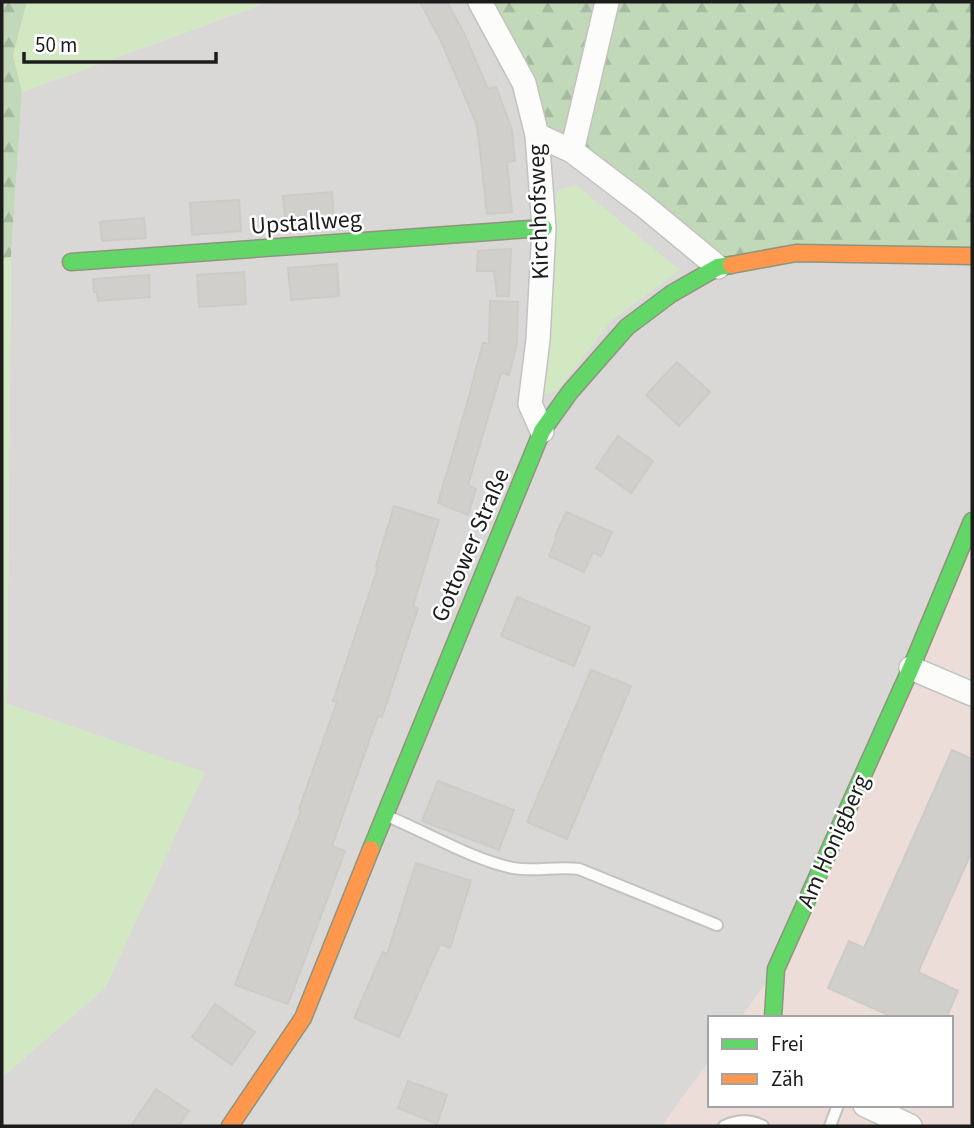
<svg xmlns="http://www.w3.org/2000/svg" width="974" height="1128" font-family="'Source Sans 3',sans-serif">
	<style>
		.residential { fill: #d9d8d6 }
		.commercial { fill: #ecddd9 }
		.grass { fill: #d2e8c2 }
		.forest { fill: url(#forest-firs) }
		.building { fill: #d1cfcb; stroke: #cdcbc5; stroke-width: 2 }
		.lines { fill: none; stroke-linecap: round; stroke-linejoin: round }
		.lane-casing { stroke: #c3c2c0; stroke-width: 14 }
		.street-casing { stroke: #c3c2c0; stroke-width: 26 }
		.fast-casing { stroke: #8f947d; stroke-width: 19 }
		.slow-casing { stroke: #8f947d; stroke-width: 19 }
		.lane { stroke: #fcfcfb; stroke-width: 10 }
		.street { stroke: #fcfcfb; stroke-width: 23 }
		.fast { stroke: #63d668; stroke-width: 16 }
		.slow { stroke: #ff974d; stroke-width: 16 }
		.labels { text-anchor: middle; stroke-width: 5; stroke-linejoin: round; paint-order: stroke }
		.street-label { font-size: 24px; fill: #1c1c1c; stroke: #fff }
	</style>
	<defs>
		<pattern id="forest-firs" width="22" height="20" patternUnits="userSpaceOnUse" patternTransform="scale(1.75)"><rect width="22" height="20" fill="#c1d9b9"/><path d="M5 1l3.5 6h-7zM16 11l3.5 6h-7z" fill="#a5ba9e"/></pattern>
	</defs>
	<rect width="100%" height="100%" fill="#eae9e4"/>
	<!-- residential -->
	<polygon class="residential" points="268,2 480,2 972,256 972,521 776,969 741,1018 710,1018 710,1060 662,1126 2,1126 2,1077 105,988 204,773 7,704 11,257 22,92"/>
	<!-- commercial -->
	<polygon class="commercial" points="972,521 972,1126 662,1126 710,1060 710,1105 951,1105 951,1018 741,1018 776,969"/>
	<!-- grass -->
	<g class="grass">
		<polygon points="27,2 268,2 22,92 13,55"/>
		<polygon points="576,185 680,270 612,320 556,392 539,396 557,190"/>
		<polygon points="11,257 7,704 205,772 105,988 2,1077 2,259"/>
	</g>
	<!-- forest -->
	<g class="forest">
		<polygon points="2,2 27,2 13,55 22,92 11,257 2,259"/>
		<polygon points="472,2 972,2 972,256 718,267 537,135"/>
	</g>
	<!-- building -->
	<g class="building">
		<polygon points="420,2 447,2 464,33 488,89 496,87 512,130 515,161 507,162 512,212 487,214 477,125 441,41"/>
		<polygon points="332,192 334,225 286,228 283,196"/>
		<polygon points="239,200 241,231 192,235 190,203"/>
		<polygon points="144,218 146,238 102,241 100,222"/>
		<polygon points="511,249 509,296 497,296 494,271 477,271 478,251"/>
		<polygon points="337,264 339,296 291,300 288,268"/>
		<polygon points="244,272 246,304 199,307 197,275"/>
		<polygon points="149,275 150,297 98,301 97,292 94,292 93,279"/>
		<polygon points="490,301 518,302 517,343 509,375 501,373 468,485 476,489 468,515 438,503 466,407 483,343 489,344"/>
		<polygon points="677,362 710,392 679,426 646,395"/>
		<polygon points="618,436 653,461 631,493 596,468"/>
		<polygon points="394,506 439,520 413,606 418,608 382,717 378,716 332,846 345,851 288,1004 235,985 301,810 299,809 337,702 333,701 378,567 376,566"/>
		<polygon points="566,512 612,532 601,556 593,552 584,572 549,556 557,537 555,536"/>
		<polygon points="517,597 590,627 574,666 501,636"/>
		<polygon points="591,670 631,686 567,839 527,822"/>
		<polygon points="952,750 972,759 972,851 918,972 958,991 946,1018 895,1018 828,988 849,941 864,948"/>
		<polygon points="438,781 514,810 499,850 422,821"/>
		<polygon points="416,863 471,881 450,948 440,944 399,1037 354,1018 383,952 387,954"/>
		<polygon points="215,1004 255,1032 232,1065 192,1037"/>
		<polygon points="408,1081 447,1095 437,1124 398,1108"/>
		<polygon points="156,1089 189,1111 179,1126 131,1126"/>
	</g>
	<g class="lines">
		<!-- lane casing -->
		<g class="lane-casing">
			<g id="lane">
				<path d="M387,816C426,832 473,860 513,868C535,872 557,866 579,869L717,925"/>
				<path d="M724,1126C737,1120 750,1119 763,1126"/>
				<polyline points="830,1126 838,1105"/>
			</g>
		</g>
		<!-- street casing -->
		<g class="street-casing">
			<g id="street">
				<polyline points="480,2 524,83 537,135 544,228 538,340 530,404 542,431"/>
				<polyline points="537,135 572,151 643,205 718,267"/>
				<polyline points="572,151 607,2"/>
				<polyline points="911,668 972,694"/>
				<polyline points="865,1105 910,1126"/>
			</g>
		</g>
		<!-- fast casing -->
		<g class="fast-casing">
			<g id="fast">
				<polyline points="71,262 544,228"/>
				<polyline points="371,849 542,431 570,392 627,327 671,294 718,267 731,265"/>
				<polyline points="773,1018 776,969 911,668 972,521"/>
			</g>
		</g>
		<!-- slow casing -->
		<g class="slow-casing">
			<g id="slow">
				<polyline points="731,265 796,253 972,256"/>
				<polyline points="230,1126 303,1018 371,849"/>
			</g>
		</g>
		<!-- lane -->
		<use href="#lane" class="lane"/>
		<!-- street -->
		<use href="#street" class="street"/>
		<!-- fast -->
		<use href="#fast" class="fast"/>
		<!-- slow -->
		<use href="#slow" class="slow"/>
	</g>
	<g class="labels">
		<!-- street labels -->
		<g class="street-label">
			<text transform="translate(538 212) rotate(-92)" y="8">Kirchhofsweg</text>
			<text transform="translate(306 222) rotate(-4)" y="8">Upstallweg</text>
			<text transform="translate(470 545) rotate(-67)" y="8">Gottower Straße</text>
			<text transform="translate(833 841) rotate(-66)" y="8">Am Honigberg</text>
		</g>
	</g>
	<!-- border -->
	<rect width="974" height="1128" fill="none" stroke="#1c1c1c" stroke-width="7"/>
	<!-- legend -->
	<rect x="708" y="1016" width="245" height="91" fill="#ffffff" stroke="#a4a4a4" stroke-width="2"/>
	<rect x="722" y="1039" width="35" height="10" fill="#63d668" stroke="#a4a4a4" stroke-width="2"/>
	<text x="771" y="1051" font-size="21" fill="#1c1c1c">Frei</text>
	<rect x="722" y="1074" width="35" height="10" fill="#ff974d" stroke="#a4a4a4" stroke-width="2"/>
	<text x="771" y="1086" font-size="21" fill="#1c1c1c">Zäh</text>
	<!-- scale -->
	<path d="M24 52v10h192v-10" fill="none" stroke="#1c1c1c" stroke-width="3.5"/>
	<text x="35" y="52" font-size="21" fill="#1c1c1c" stroke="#ffffff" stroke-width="5" paint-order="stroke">50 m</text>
</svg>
